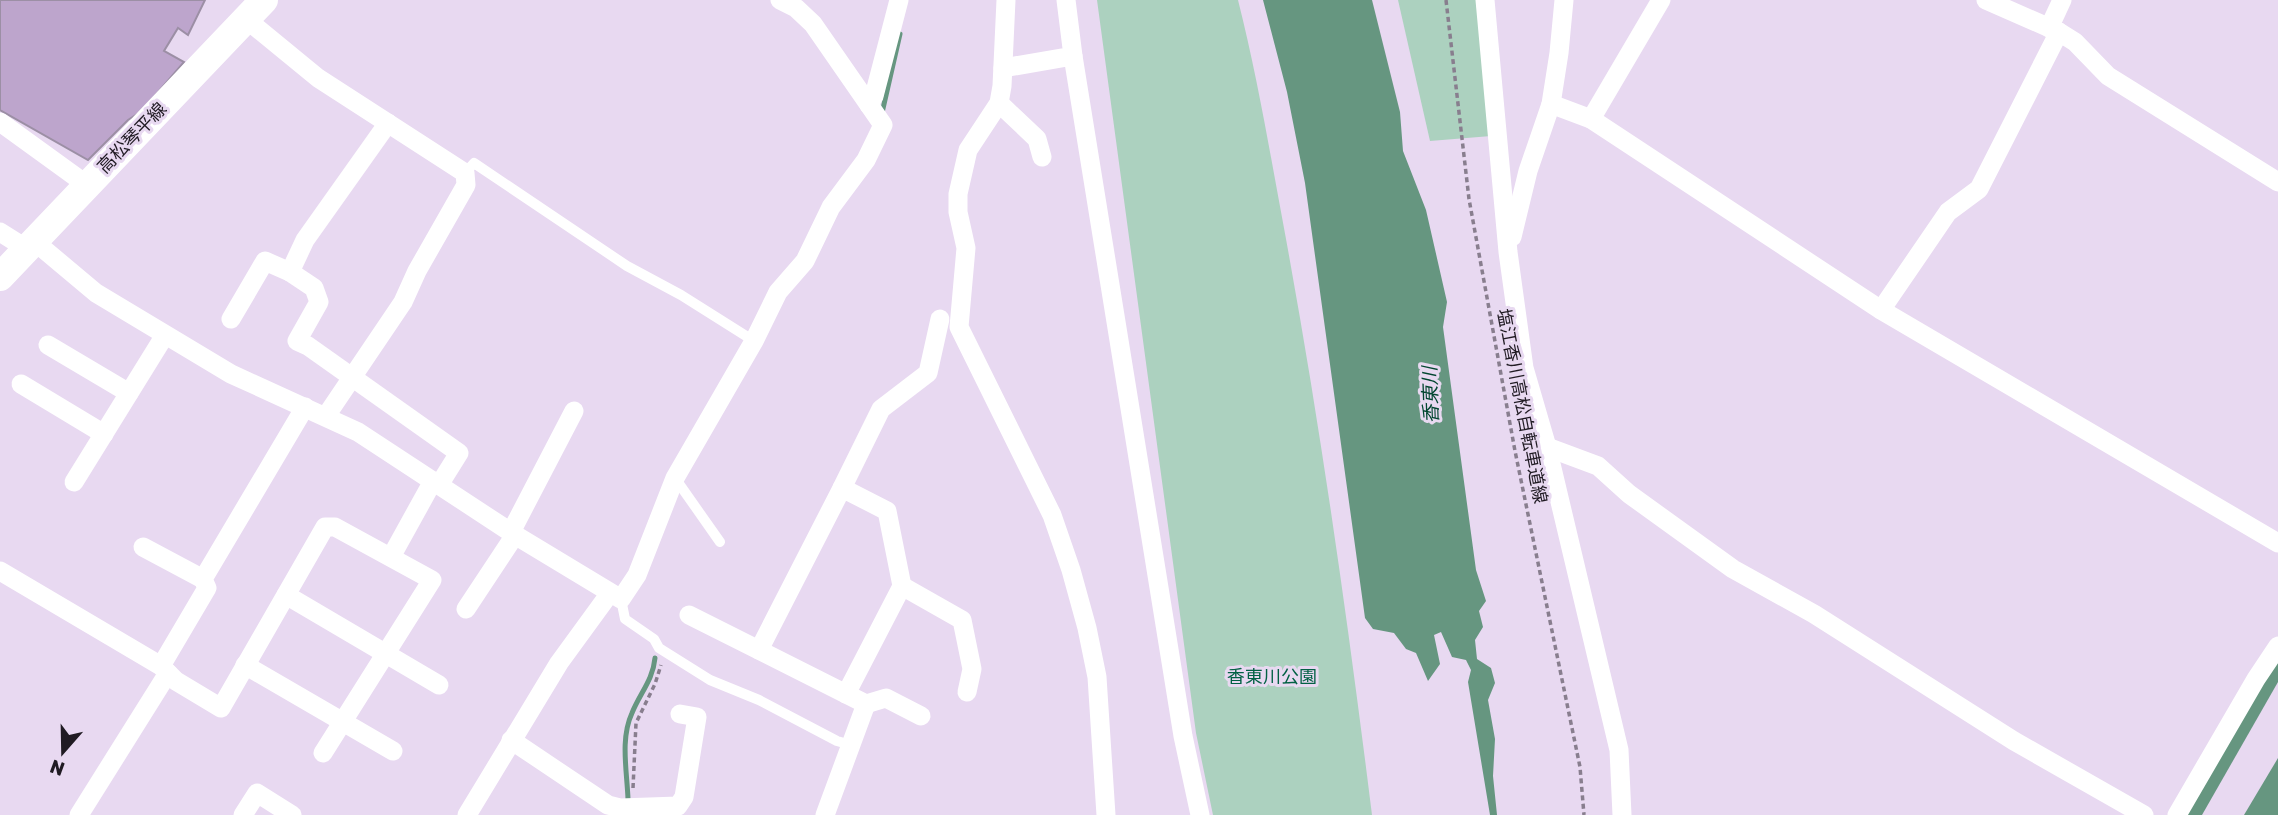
<svg xmlns="http://www.w3.org/2000/svg" width="2278" height="815" font-family="Rubik,'Noto Sans JP',sans-serif">
	<style>
		.green { fill: #acd1bf }
		.water { fill: #669680 }
		.lines { fill: none; stroke-linecap: round; stroke-linejoin: round }
		.stream { stroke: #669680; stroke-width: 5 }
		.building { fill: #bda5cc; stroke: #9c8fa5; stroke-width: 2 }
		.path { stroke: #887e8e; stroke-width: 3.5; stroke-dasharray: 5 3.5; stroke-linecap: butt }
		.service { stroke: #fff; stroke-width: 10 }
		.minor { stroke: #fff; stroke-width: 19 }
		.secondary { stroke: #fff; stroke-width: 28 }
		.labels { text-anchor: middle; stroke-width: 6; stroke-linejoin: round; paint-order: stroke }
		.street-label { font-size: 18px; fill: #201b23; stroke: #e8d9f1 }
		.park-label { font-size: 18px; fill: #026144; stroke: #e8d9f1 }
		.water-label { font-size: 19px; font-style: italic; fill: #024630; stroke: #e8d9f1 }
	</style>
	<rect width="100%" height="100%" fill="#e8d9f1"/>
	<!-- green -->
	<g class="green">
		<path d="M1097,0H1238C1258,79 1271,159 1286,239C1321,430 1348,622 1372,815H1213L1196,733Z"/>
		<polygon points="1398,0 1476,0 1491,136 1430,141"/>
	</g>
	<!-- water -->
	<g class="water">
		<polygon points="1263,0 1372,0 1400,112 1403,151 1426,210 1447,302 1443,327 1476,570 1486,601 1479,611 1483,627 1475,640 1477,659 1491,668 1495,683 1488,700 1495,739 1493,776 1497,815 1490,815 1468,682 1471,670 1466,660 1452,657 1441,632 1434,635 1440,664 1428,681 1416,653 1406,649 1394,633 1373,629 1365,618 1305,183 1287,92"/>
		<polygon points="2278,651 2278,682 2202,815 2183,815"/>
		<polygon points="2278,758 2278,815 2244,815"/>
	</g>
	<g class="lines">
		<!-- stream -->
		<g class="stream">
			<polyline points="882,113 900,34"/>
			<path d="M628,799C627,771 620,739 632,713C640,693 653,680 655,658"/>
		</g>
	</g>
	<!-- building -->
	<polygon class="building" points="0,0 205,0 188,35 178,28 164,51 184,62 142,111 128,120 88,160 0,110"/>
	<g class="lines">
		<!-- path -->
		<g class="path">
			<polyline points="1446,0 1469,199 1515,451 1580,767 1584,815"/>
			<polyline points="633,788 636,723 655,684 661,665"/>
		</g>
		<!-- service -->
		<g class="service">
			<polyline points="465,173 474,163 627,266 681,295 754,341"/>
			<polyline points="675,478 720,542"/>
			<polyline points="621,599 625,619 654,639 659,648 710,680 759,700 837,741 851,745"/>
		</g>
		<!-- minor -->
		<g class="minor">
			<polyline points="1006,0 1002,86 999,103 968,150 958,194 958,212 966,248 959,327 1052,515 1071,570 1087,628 1097,677 1106,815"/>
			<polyline points="1485,0 1508,252 1524,368 1547,447 1619,750 1622,815"/>
			<polyline points="1986,0 2059,32 2075,42 2108,76 2278,182"/>
			<polyline points="246,19 318,78 465,173 466,185 417,271 403,302 326,416"/>
			<polyline points="2049,28 2062,0"/>
			<polyline points="1073,56 1183,736 1200,815"/>
			<polyline points="1003,68 1073,56 1066,0"/>
			<polyline points="999,103 1037,139 1042,157"/>
			<polyline points="1551,104 1591,119 1881,310 2278,543"/>
			<polyline points="869,105 874,96 899,0"/>
			<polyline points="1591,119 1661,0"/>
			<polyline points="0,122 87,185"/>
			<polyline points="388,123 305,240 290,272 314,288 319,302 297,341 308,346 459,453 439,485"/>
			<polyline points="0,232 27,249"/>
			<polyline points="1512,237 1528,171 1551,104 1559,53 1564,0"/>
			<polyline points="34,241 96,293 231,374 358,432 515,535 621,599 637,575 675,478 754,341 778,292 805,261 831,207 866,160 883,125 813,24 796,8 780,0"/>
			<polyline points="1881,310 1948,212 1979,189 2059,32"/>
			<polyline points="231,319 265,261 290,272"/>
			<polyline points="48,345 129,393"/>
			<polyline points="21,384 104,434"/>
			<polyline points="1547,447 1598,466 1629,494 1733,569 1814,614 2014,741 2144,815"/>
			<polyline points="74,482 165,335"/>
			<polyline points="842,488 881,409 928,373 940,319"/>
			<polyline points="511,532 574,411"/>
			<polyline points="143,547 203,579"/>
			<polyline points="391,557 433,481"/>
			<polyline points="0,571 161,666 176,681 221,708 325,527 335,527 432,580 323,753"/>
			<polyline points="902,586 962,620 972,669 967,692"/>
			<polyline points="286,595 439,685"/>
			<polyline points="466,609 515,535"/>
			<polyline points="689,615 866,704 825,815"/>
			<polyline points="759,650 842,488 887,511 902,586 846,694"/>
			<polyline points="245,665 393,751"/>
			<polyline points="161,666 207,588 203,579 305,407"/>
			<polyline points="866,704 886,698 921,716"/>
			<polyline points="511,740 608,805 620,808 678,806 684,797 697,717 680,714"/>
			<polyline points="79,815 168,673"/>
			<polyline points="243,815 257,793 292,815"/>
			<polyline points="467,815 559,663 610,593"/>
			<polyline points="2177,815 2256,679 2278,646"/>
		</g>
		<!-- secondary -->
		<polyline class="secondary" points="0,277 264,0"/>
	</g>
	<g class="labels">
		<!-- street labels -->
		<g class="street-label">
			<text transform="translate(132 138) rotate(-46)" y="6">高松琴平線</text>
			<text transform="translate(1522 406) rotate(79)" y="6">塩江香川高松自転車道線</text>
		</g>
		<!-- park labels -->
		<g class="park-label">
			<text x="1272" y="683">香東川公園</text>
		</g>
		<!-- water labels -->
		<g class="water-label">
			<text transform="translate(1430 395) rotate(-92)" y="7">香東川</text>
		</g>
	</g>
	<!-- north arrow -->
	<g transform="translate(63 752) rotate(200)" stroke="#e8d9f1" stroke-width="5" paint-order="stroke">
	<path d="M0-5L12 26L0 18L-12 26Z" fill="#201b23"/>
	<text y="-10" font-size="19" font-weight="bold" text-anchor="middle" fill="#201b23">N</text>
	</g>
</svg>
